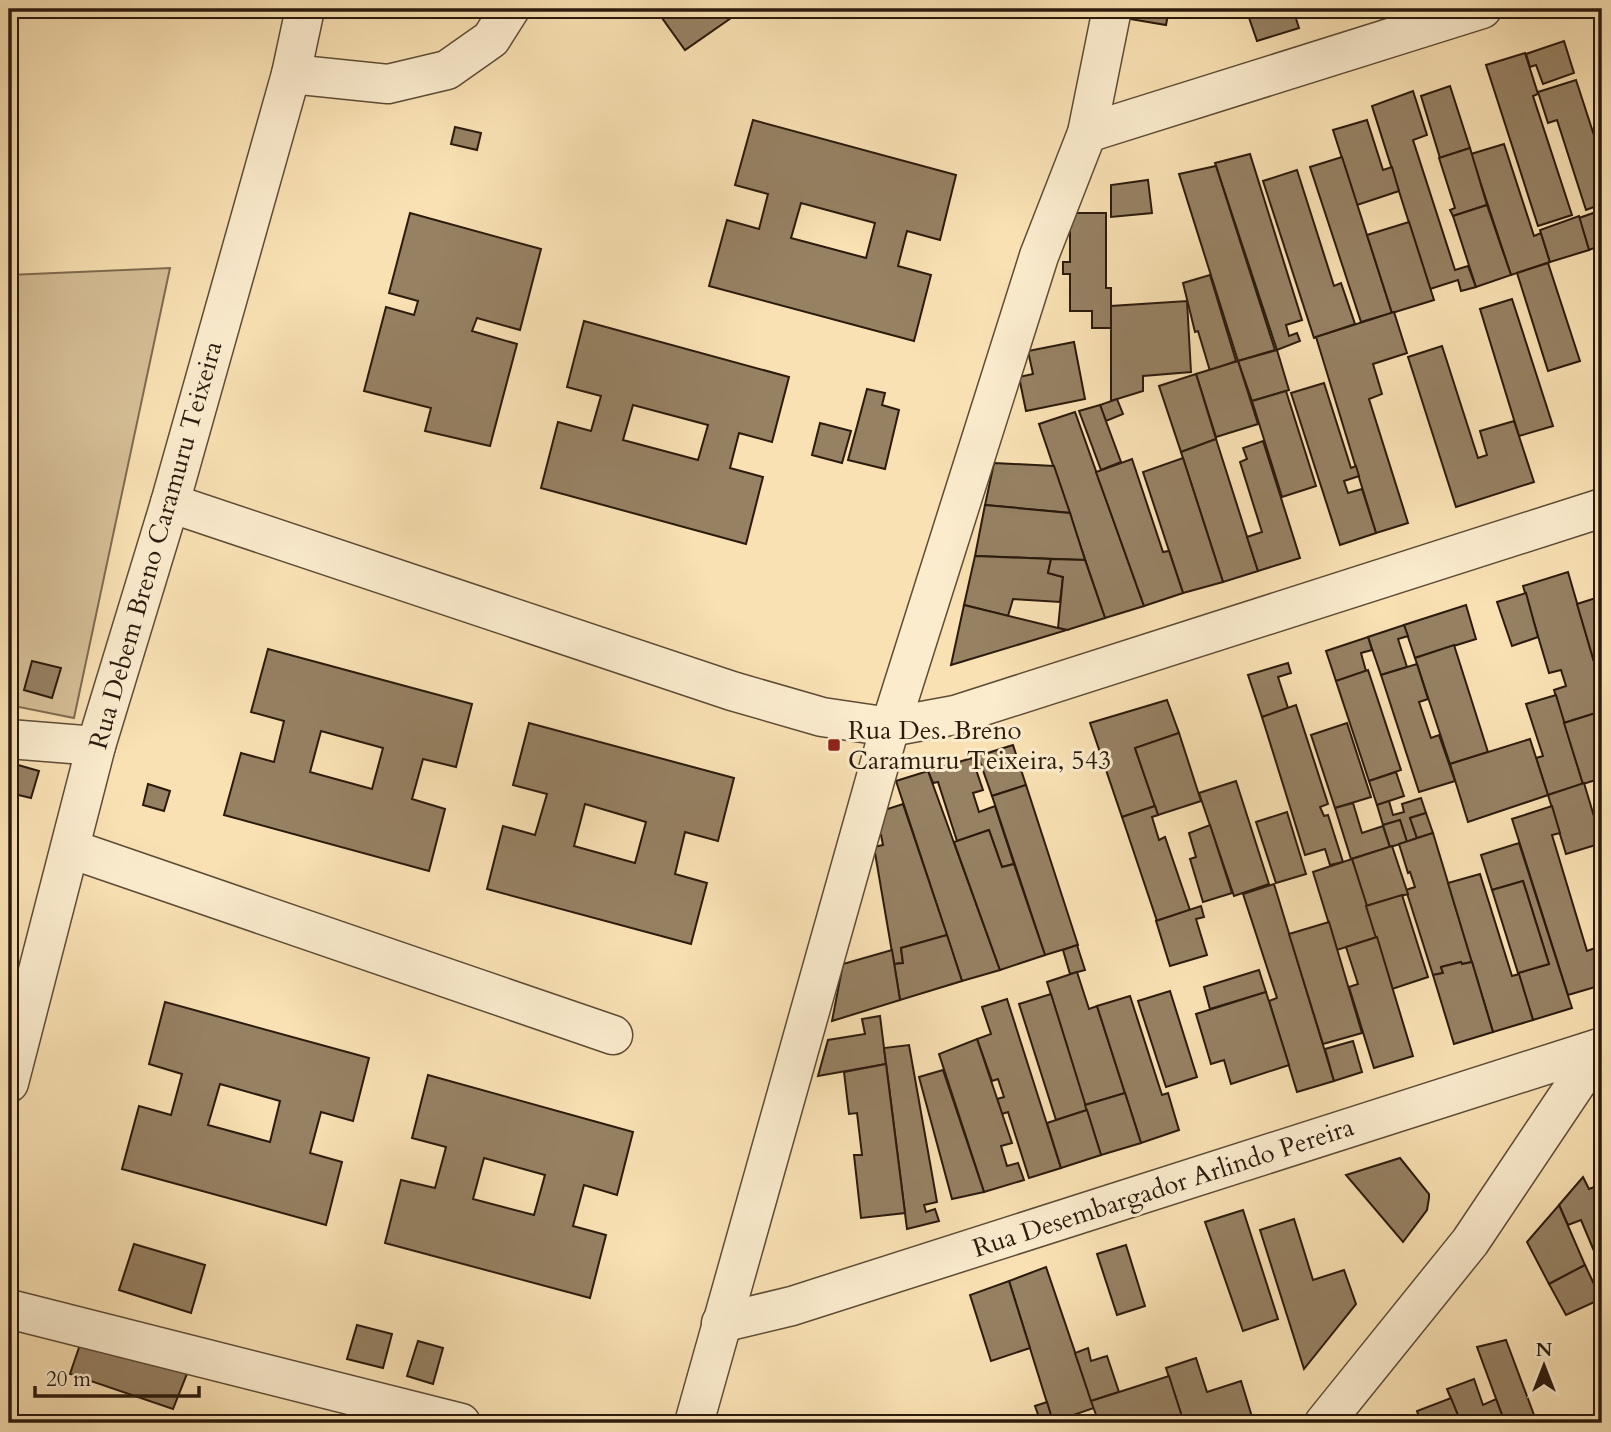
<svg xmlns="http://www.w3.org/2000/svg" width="1611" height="1432" font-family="Cardo,serif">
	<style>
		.green { fill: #d6bf97; stroke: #806c52; stroke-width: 2 }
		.building { fill: #968163; stroke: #2b1a0d; stroke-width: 2; fill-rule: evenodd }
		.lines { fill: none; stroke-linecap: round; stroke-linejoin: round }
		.minor-casing { stroke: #5e4c36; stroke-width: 41 }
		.minor { stroke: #fbecce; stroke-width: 38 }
		.poi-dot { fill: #8f2418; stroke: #fbecce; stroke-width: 2.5 }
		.labels { text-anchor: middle; stroke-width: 6; stroke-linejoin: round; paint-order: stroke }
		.street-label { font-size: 26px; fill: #2b1a0d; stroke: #fbecce }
		.poi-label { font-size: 26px; fill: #2b1a0d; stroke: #fbecce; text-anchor: start }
	</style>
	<rect width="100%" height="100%" fill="#f9e1b3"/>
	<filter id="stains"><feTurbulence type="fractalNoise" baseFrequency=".00286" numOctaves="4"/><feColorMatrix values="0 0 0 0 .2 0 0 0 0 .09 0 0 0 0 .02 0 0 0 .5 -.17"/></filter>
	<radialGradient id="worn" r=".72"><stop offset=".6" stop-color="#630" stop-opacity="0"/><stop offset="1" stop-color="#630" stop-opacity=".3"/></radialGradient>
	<!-- green -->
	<polygon class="green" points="170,268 74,718 9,705 9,275"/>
	<!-- building -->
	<g class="building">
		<polygon points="660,9 744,9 685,50 657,11"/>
		<polygon points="1132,9 1169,9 1166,25 1130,19"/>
		<polygon points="1246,9 1293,9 1299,28 1257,41"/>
		<polygon points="1338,9 1359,9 1340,15"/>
		<polygon points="1564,41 1574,73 1543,84 1536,65 1530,67 1526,54"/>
		<polygon points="1525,53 1538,94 1533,96 1572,215 1538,226 1486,65"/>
		<polygon points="1576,80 1602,160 1602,204 1586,210 1557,120 1548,123 1538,92"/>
		<polygon points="1450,86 1470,148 1440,158 1421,96"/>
		<polygon points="1413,91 1427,135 1413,140 1455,270 1468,266 1476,287 1461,291 1458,280 1430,289 1372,106"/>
		<path d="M753,120L956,175L940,240L907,231L898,266L931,275L914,341L709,286L727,220L759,229L768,194L735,185ZM801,203L875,223L866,258L791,238Z"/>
		<polygon points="1367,120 1383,170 1392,167 1399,191 1357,205 1333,130"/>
		<polygon points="455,127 481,133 477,150 451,144"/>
		<polygon points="1504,144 1534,236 1541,233 1550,262 1511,275 1471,154"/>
		<polygon points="1470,148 1487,205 1453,216 1450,210 1455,208 1439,158"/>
		<polygon points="1250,154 1302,320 1286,325 1289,336 1297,333 1300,341 1277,350 1215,163"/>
		<polygon points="1342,157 1392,313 1361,322 1310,167"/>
		<polygon points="1216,166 1275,350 1238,361 1179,174"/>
		<polygon points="1297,170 1334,286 1341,283 1355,324 1314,338 1263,181"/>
		<polygon points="1148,180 1152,213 1111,217 1111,185"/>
		<polygon points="1487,205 1511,275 1476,287 1453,216"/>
		<polygon points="1602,210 1602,245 1589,250 1579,218"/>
		<polygon points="410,213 541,249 520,330 477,318 472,331 517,344 490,446 425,431 431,408 364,391 386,307 414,315 418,301 389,293"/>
		<polygon points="1070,213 1106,213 1106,288 1111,288 1111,328 1092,328 1092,311 1070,311 1070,274 1063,274 1063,262 1070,262"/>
		<polygon points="1579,216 1589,250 1550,262 1540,230"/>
		<polygon points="1409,222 1434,300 1392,313 1367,235"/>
		<polygon points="1548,263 1580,361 1548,371 1517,273"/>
		<polygon points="1210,275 1236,361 1210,371 1198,331 1195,332 1183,283"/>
		<polygon points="1512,299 1553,426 1519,436 1480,309"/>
		<polygon points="1187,301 1191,372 1143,376 1143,391 1111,401 1111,306"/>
		<polygon points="1394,312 1407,353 1373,364 1382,394 1369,399 1408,523 1376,533 1316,337"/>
		<path d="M584,321L789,377L772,442L739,433L730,468L763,477L746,544L541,488L558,422L591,431L601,396L567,387ZM633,405L708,425L698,460L623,440Z"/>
		<polygon points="1074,342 1085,399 1026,411 1019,377 1033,374 1028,351"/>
		<polygon points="1442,346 1478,458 1487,455 1480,431 1514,421 1534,482 1456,507 1408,357"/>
		<polygon points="1277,350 1289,390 1252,401 1238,361"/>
		<polygon points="1238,361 1258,424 1216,437 1196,374"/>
		<polygon points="1196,374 1216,439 1181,452 1159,386"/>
		<polygon points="1324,383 1351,468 1356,466 1359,476 1344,481 1348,493 1362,489 1376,533 1340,545 1291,393"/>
		<polygon points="867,389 885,393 882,405 899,410 885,469 848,460"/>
		<polygon points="1286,391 1316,486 1282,497 1252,401"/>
		<polygon points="1117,399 1123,414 1106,421 1100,405"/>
		<polygon points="1100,405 1121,462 1101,470 1079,411"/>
		<polygon points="1075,412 1144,606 1105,618 1039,424"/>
		<polygon points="820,423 851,431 842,463 812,455"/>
		<polygon points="1216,439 1258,571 1223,582 1181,452"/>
		<polygon points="1263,441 1300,558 1258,571 1247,537 1262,532 1240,462 1247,459 1243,448"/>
		<polygon points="1183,458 1223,582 1183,593 1143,472"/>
		<polygon points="1132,459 1163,552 1169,551 1183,593 1144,606 1096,472"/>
		<polygon points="994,463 1054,466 1070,513 985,505"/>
		<polygon points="985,505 1070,513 1085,560 975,556"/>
		<polygon points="975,556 1051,559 1048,573 1063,577 1060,602 1013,599 1008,616 964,605"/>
		<polygon points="1051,559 1085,560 1105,618 1067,630 1058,628 1063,577 1048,573"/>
		<polygon points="1568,572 1602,689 1602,711 1564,723 1554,690 1566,686 1561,670 1549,673 1523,586"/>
		<polygon points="1526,593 1538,637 1512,646 1497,602"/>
		<polygon points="1602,596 1602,689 1577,604"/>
		<polygon points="964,605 1058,628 1067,630 951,665"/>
		<polygon points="1466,605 1476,639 1415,658 1404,625"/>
		<polygon points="1404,625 1408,636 1398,639 1407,667 1381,675 1368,637"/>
		<polygon points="1368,637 1372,650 1361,653 1366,671 1336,681 1326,651"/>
		<polygon points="1454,645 1488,752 1450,764 1415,658"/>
		<path d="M268,649L472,704L456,767L423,759L412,799L445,809L429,871L224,815L241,753L274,762L284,721L251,712ZM321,731L383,748L372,789L310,772Z"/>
		<polygon points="32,661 61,668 52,698 24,690"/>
		<polygon points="1288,663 1291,673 1278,677 1288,708 1262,717 1248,675"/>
		<polygon points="1417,664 1428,699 1419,702 1431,738 1439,735 1455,781 1419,792 1381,675"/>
		<polygon points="1368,670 1401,770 1369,781 1336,681"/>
		<polygon points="1556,695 1583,784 1548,795 1536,758 1543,756 1526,704"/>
		<polygon points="1167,700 1179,733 1135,748 1155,806 1122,817 1090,723"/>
		<polygon points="1296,705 1328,804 1320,807 1324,816 1328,815 1343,862 1330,865 1325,849 1305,855 1262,717"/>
		<polygon points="1602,711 1602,778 1583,784 1564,723"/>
		<path d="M529,723L734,778L718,841L685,832L675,874L707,883L691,944L487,889L503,826L535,835L547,794L513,785ZM585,804L646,822L635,863L574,846Z"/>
		<polygon points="1347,723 1371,797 1335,808 1311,735"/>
		<polygon points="1179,733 1201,801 1158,815 1135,748"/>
		<polygon points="1530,739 1548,795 1468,822 1450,764"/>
		<polygon points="1013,745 1026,785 992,796 978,756"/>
		<polygon points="972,758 983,790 973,793 979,812 995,806 1014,864 1002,867 989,830 957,841 938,782 933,783 928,771"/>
		<polygon points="18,765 39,771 31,798 10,793"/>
		<polygon points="928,771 1000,970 962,981 896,781"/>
		<polygon points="1396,772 1404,796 1377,805 1369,781"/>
		<polygon points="1236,781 1269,884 1234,896 1199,793"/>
		<polygon points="1584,783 1602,843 1566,854 1548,795"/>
		<polygon points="148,784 170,791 164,811 143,805"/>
		<polygon points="1026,785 1078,945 1045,955 992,796"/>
		<polygon points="1421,798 1426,813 1410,818 1417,838 1407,842 1400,820 1383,825 1377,805 1389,801 1393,815 1404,812 1402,804"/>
		<polygon points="1353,803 1362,833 1383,826 1390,847 1351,859 1335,808"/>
		<polygon points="903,804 947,935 901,948 903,963 894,964 874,847 883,845 881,835 872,836 869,815"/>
		<polygon points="1155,806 1158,815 1152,817 1159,840 1165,837 1190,910 1157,921 1122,817"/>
		<polygon points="1552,806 1560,833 1552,835 1587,951 1595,948 1602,970 1602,985 1568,995 1512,819"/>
		<polygon points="1287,812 1306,874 1276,883 1256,822"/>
		<polygon points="1426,813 1433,833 1417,838 1410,818"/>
		<polygon points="1400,820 1407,842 1390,847 1383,825"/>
		<polygon points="1210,825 1232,893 1203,902 1190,859 1196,857 1189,833"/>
		<polygon points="989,830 1002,867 1014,864 1045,955 1000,970 954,842"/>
		<polygon points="1433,833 1472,962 1462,964 1461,962 1441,967 1443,973 1433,975 1406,890 1415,887 1410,872 1408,873 1399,844"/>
		<polygon points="1519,843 1572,1008 1533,1020 1518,973 1549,964 1523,881 1492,890 1481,855"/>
		<polygon points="1392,846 1408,894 1366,906 1352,859"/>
		<polygon points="1352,859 1377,937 1337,950 1313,872"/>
		<polygon points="1480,874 1512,976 1519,974 1533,1020 1493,1032 1448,883"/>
		<polygon points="1523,881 1549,964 1518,973 1492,890"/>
		<polygon points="1274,884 1334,1081 1297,1092 1269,1001 1277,998 1243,894"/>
		<polygon points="1402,895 1428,977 1392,989 1366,906"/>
		<polygon points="1201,906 1204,917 1196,919 1207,955 1170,966 1156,921"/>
		<polygon points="1329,922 1362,1033 1323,1044 1289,934"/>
		<polygon points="947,935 962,981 900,1000 894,964 903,963 901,948"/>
		<polygon points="1377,937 1413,1056 1374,1068 1349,987 1358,984 1346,947"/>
		<polygon points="1077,945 1085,970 1070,974 1063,950"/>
		<polygon points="892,950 900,1000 832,1021 843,964"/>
		<polygon points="1461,962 1462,964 1472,962 1493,1032 1454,1044 1433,975 1443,973 1441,967"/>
		<polygon points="1259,970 1266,992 1210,1009 1204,987"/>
		<polygon points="1077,972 1089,1009 1097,1006 1125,1093 1085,1105 1047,982"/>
		<polygon points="1170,991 1197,1077 1166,1087 1138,1001"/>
		<polygon points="1266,992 1289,1065 1231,1084 1224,1060 1211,1064 1196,1014"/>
		<polygon points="1051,994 1087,1110 1056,1120 1019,1004"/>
		<polygon points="1130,996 1162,1095 1168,1093 1179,1130 1141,1143 1097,1006"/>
		<polygon points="1007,999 1061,1168 1029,1178 1008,1112 1002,1114 997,1099 1004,1097 998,1079 992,1081 977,1039 991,1034 982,1007"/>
		<path d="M165,1002L369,1058L353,1121L321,1112L310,1153L342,1162L326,1225L122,1169L139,1106L171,1115L182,1074L149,1064ZM220,1084L280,1101L270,1142L208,1125Z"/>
		<polygon points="880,1016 886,1064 818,1076 828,1040 865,1034 862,1019"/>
		<polygon points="977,1039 1012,1143 1001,1146 1007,1166 1018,1163 1024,1180 984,1192 939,1054"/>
		<polygon points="1353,1041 1362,1072 1334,1081 1325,1049"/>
		<polygon points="909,1045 937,1202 924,1205 926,1212 935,1209 939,1221 907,1229 884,1048"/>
		<polygon points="886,1064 905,1213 861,1218 854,1155 862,1155 857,1113 849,1114 844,1072"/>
		<polygon points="943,1070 984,1192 952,1199 919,1077"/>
		<path d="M428,1075L633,1132L617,1195L584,1185L573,1226L606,1235L590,1298L385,1243L401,1180L435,1188L446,1147L412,1138ZM484,1158L545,1175L534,1215L473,1199Z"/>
		<polygon points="1125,1093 1141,1143 1101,1155 1085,1105"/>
		<polygon points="1087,1110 1101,1155 1061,1168 1047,1123"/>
		<polygon points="1400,1158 1429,1194 1429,1198 1427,1210 1403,1242 1346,1175"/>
		<polygon points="1583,1177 1589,1189 1602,1184 1602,1270 1581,1220 1568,1225 1559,1205"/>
		<polygon points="1559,1205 1585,1265 1549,1284 1527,1242"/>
		<polygon points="1243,1210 1278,1319 1243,1331 1205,1222"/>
		<polygon points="1294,1219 1313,1280 1344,1270 1356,1304 1304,1369 1260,1230"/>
		<polygon points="134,1244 205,1265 191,1313 119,1290"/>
		<polygon points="1126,1245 1145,1306 1117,1315 1097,1254"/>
		<polygon points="1585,1265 1601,1299 1566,1315 1549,1284"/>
		<polygon points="1046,1267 1094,1408 1053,1422 1009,1281"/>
		<polygon points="1009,1281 1030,1348 991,1361 970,1295"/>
		<polygon points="357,1325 392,1334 383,1368 347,1359"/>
		<polygon points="85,1330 190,1366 173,1409 70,1374"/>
		<polygon points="1506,1340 1537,1423 1505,1423 1477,1347"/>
		<polygon points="418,1341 443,1348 433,1384 407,1376"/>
		<polygon points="1088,1348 1091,1361 1107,1356 1119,1392 1091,1401 1075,1353"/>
		<polygon points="1196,1358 1207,1392 1241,1381 1253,1420 1243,1423 1184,1423 1166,1368"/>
		<polygon points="1169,1376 1184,1423 1099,1423 1091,1401"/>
		<polygon points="1474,1379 1483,1405 1496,1399 1505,1423 1461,1423 1447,1389"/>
		<polygon points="1451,1398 1461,1423 1421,1423 1417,1411"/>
		<polygon points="1047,1402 1053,1422 1041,1423 1035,1406"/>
		<polygon points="33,1417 55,1423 31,1423"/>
	</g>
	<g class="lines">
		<!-- minor casing -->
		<g class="minor-casing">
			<g id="minor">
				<polyline points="291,74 388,84 447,70 491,39 510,9"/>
				<polyline points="1087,133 1482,9"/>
				<polyline points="170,503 732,691 822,717 890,727 955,715 1602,508"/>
				<polyline points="9,739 96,746"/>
				<polyline points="71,849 613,1035"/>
				<polyline points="9,1083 96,746 170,503 291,74 305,9"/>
				<polyline points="9,1309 461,1423"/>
				<polyline points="721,1323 792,1306 1602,1047"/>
				<polyline points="694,1423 890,727 1039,256 1087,133 1112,9"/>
				<polyline points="1324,1423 1470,1242 1600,1048"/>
			</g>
		</g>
		<!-- minor -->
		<use href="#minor" class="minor"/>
	</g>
	<!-- markers -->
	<rect class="poi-dot" x="827" y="738" width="14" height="14" rx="3.5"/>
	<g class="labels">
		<!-- street labels -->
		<g class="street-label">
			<text transform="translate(155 545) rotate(-74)" y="9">Rua Debem Breno Caramuru Teixeira</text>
			<text transform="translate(1163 1187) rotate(-18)" y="9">Rua Desembargador Arlindo Pereira</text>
		</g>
		<!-- poi labels -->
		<g class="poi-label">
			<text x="848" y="739">Rua Des. Breno<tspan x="848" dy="30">Caramuru Teixeira, 543</tspan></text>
		</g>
	</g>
	<!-- margin -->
	<rect width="1611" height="1432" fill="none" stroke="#f9e1b3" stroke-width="35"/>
	<rect x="10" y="10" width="1590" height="1411" fill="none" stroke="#2b1a0d" stroke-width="3.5"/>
	<rect x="18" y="18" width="1576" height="1397" fill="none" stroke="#2b1a0d" stroke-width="2"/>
	<!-- north arrow -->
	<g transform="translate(1544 1366)" stroke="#fbecce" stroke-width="5" paint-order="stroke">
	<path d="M0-5L12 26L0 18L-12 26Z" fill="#2b1a0d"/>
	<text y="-10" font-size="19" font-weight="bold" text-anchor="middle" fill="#2b1a0d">N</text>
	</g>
	<!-- scale -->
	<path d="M35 1386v10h164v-10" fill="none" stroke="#2b1a0d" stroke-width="3.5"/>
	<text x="46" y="1386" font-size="21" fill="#2b1a0d" stroke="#fbecce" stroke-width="5" paint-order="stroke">20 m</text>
	<rect width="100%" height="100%" filter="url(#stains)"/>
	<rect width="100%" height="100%" fill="url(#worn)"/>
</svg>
